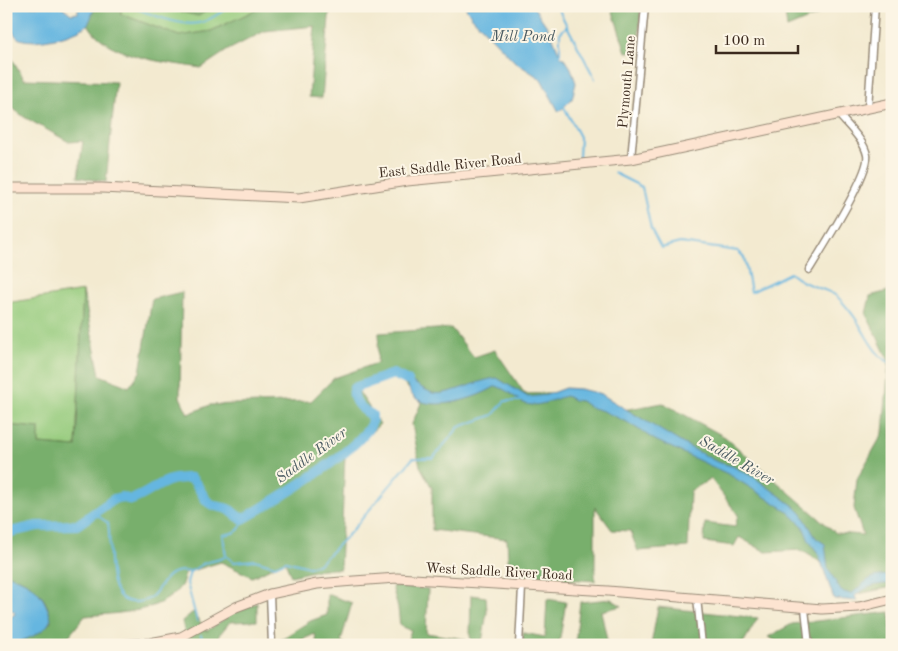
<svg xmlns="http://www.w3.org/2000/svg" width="898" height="651" font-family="'Old Standard TT',serif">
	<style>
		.green { fill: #95cb7d; stroke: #687a4e }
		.forest { fill: #78af6c; stroke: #5a6c45 }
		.water { fill: #65b6e0; stroke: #50707f }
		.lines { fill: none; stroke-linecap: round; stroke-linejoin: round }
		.stream { stroke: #65b6e0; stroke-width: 2 }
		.river { stroke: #65b6e0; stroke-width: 10 }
		.street-casing { stroke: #978a77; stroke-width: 9 }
		.secondary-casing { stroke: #978a77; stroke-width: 11 }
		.street { stroke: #fff; stroke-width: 6 }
		.secondary { stroke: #fde4d1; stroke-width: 9 }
		.labels { text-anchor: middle; stroke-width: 4; stroke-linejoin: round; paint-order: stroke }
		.street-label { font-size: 14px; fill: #3b2a1e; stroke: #fcf5e5 }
		.water-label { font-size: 15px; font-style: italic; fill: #4a5b62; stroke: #fcf5e5 }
	</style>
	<rect width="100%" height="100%" fill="#fcf5e5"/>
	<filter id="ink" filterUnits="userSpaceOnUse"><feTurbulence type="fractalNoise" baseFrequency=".02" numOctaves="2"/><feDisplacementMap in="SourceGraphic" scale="10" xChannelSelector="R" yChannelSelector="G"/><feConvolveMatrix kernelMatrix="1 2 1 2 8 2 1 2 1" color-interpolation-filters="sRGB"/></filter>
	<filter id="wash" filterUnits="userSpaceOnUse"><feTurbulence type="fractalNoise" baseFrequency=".0096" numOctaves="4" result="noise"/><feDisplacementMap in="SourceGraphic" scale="20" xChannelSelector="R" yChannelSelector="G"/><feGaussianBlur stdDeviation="1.12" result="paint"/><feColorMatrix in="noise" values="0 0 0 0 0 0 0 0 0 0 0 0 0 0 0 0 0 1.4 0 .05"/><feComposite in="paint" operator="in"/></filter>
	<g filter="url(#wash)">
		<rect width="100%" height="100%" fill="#f3ead0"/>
		<!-- green -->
		<g class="green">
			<polygon points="121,6 188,6 198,16 216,6 264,6 211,31 179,36 121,14"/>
			<polygon points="83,291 76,447 39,444 39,428 6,425 6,303"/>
		</g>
		<!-- forest -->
		<g class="forest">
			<path d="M95,6H121V14L179,36L211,31L264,6H330L322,98L309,97L315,26L265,31L228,50L201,68C165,62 107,58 88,24Z"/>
			<polygon points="157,6 216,6 198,16"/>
			<polygon points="611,6 641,6 638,51 626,52"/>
			<polygon points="768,6 820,6 824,8 818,15 787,28 785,13"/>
			<polygon points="6,48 24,79 116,82 106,182 78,177 83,141 69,142 24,117 6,103"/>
			<path d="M892,290V587L843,597L822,563L801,550L766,552L739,537L734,546L704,542L705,523L735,527L738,515L711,479L690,491L688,547L638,551L630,531L612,530L595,507V581L509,575L507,539L432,530V488L420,466L412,424L422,401L395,376L357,389L380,424L345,456L340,569H323L291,576L285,561L252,577L221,562L185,573C184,577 183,584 180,587C160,614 114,613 85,616L64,642L57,645H10L33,636L51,622C48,594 30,582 6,574V425L39,428V444L76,447L83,291L100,375L129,387L140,372L152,299L182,292L180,397L188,414L210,405L311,401L334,378L377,363L379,333L451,328L474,357L495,350L525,394L567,392L623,410L663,403L725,437L836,533L863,535L854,508L857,479L883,433L889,361L866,314L870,296Z"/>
			<polygon points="392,586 428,589 426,633 465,639 466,645 406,645 411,630 400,626 398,608"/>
			<polygon points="327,594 352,603 341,641 347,645 317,645 315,634 290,645 279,645 277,642 310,621 327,615"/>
			<polygon points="471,595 486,597 487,612 482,642 494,645 473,645 470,636"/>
			<polygon points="547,599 566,602 559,644 573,645 523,645 523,633 545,637"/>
			<polygon points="611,599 622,606 601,611 608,645 575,645 580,602"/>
			<polygon points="257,603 257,621 230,622 219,635 220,645 192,645 186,639 182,621 193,612 207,631 237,610"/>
			<polygon points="658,607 758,618 742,645 651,645"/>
			<polygon points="890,612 892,645 784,645 768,637 792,624"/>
		</g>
		<!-- water -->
		<g class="water">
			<path d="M6,6H61L71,14L78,13V6H95C93,11 91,20 88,24C78,35 31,46 18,38C10,32 7,16 6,6Z"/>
			<polygon points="465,6 533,6 550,31 560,55 565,59 571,68 576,83 572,99 559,112 541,79 515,62 471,16"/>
			<path d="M398,374C410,379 421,389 433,393C446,397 480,379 497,378L528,397L546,395L565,388L580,389L601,394L682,443L717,462L732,466L755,478L794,506L802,514L816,538L825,544L828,568L841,591L851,594C870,580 865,576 892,575V584C879,583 865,587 855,596L857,601L834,599L818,553L809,541L803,526L786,510L730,475L655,440L627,422L603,411L589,407L581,401L573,400L566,396C552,399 535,411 520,401C512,395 507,390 496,386C478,398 432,413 414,397C406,390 411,379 397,380Z"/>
			<path d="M6,574C33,584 42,590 51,618C48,633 22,641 9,645H6V620L15,614L14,611L6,610Z"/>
		</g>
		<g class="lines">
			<!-- stream -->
			<g class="stream">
				<path d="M130,6C148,13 184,29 203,22C212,19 222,11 231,6"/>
				<polyline points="557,6 567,26 560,33 560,55"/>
				<polyline points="567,26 595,79"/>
				<polyline points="564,107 580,137 579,158"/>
				<path d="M614,173L642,187L651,229L661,248L680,243L738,251L744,257L751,292L790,273C808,288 818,285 835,295C841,299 848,309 853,315C864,329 874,358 892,363"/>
				<path d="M94,513L108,523C113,547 100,615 146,600C158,596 161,578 173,573C179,569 185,573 191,571C196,569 200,565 205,563C212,560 219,561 226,556L223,535C235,533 241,532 243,519"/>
				<polyline points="226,556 234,562 255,560 275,566 286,561 309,567 319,564 350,533 413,458 433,458 459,427 493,415 505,401 522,401"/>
				<polyline points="190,571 187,583 197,621"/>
				<polyline points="201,635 204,645"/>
			</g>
			<!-- river -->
			<path class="river" d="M6,533L37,526L77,525L114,499L121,497L131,500C156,491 160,477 191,478C199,485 201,494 207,501C213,508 223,506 230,510C235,514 237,517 243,519C274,501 353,455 370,426C372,423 372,419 372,415C361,409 352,402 354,388L393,374L408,381"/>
		</g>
	</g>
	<g filter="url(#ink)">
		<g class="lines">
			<!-- street casing -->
			<g class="street-casing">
				<g id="street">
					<polyline points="868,108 875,6"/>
					<polyline points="631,159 645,6"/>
					<path d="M809,270C820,252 871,172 867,155C864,140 848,126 839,115"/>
					<polyline points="270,594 272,645"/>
					<polyline points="697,598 702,645"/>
					<polyline points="805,609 809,645"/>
					<polyline points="519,645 522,587"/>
				</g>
			</g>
			<!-- secondary casing -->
			<g class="secondary-casing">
				<g id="secondary">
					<polyline points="6,188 102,188 299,198 407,181 631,159 892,103"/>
					<polyline points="115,645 150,643 181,637 236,607 270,594 317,584 354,581 397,578 608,591 822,609 859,607 892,599"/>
				</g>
			</g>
			<!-- street -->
			<use href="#street" class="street"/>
			<!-- secondary -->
			<use href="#secondary" class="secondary"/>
		</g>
	</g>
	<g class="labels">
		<!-- street labels -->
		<g class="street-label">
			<text transform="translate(626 82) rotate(-85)" y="5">Plymouth Lane</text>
			<text transform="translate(450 165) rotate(-6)" y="5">East Saddle River Road</text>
			<text transform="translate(499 571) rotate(3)" y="5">West Saddle River Road</text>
		</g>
		<!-- water labels -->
		<g class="water-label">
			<text x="523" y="41">Mill Pond</text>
			<text transform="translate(311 455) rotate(-36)" y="5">Saddle River</text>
			<text transform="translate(737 460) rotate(30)" y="5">Saddle River</text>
		</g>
	</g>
	<!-- margin -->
	<rect width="898" height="651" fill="none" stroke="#fcf5e5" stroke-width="25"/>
	<!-- scale -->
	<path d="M716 45v8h82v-8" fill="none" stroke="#3b2a1e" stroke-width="2.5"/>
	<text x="723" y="45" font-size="15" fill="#3b2a1e" stroke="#fcf5e5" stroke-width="4" paint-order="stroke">100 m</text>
</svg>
